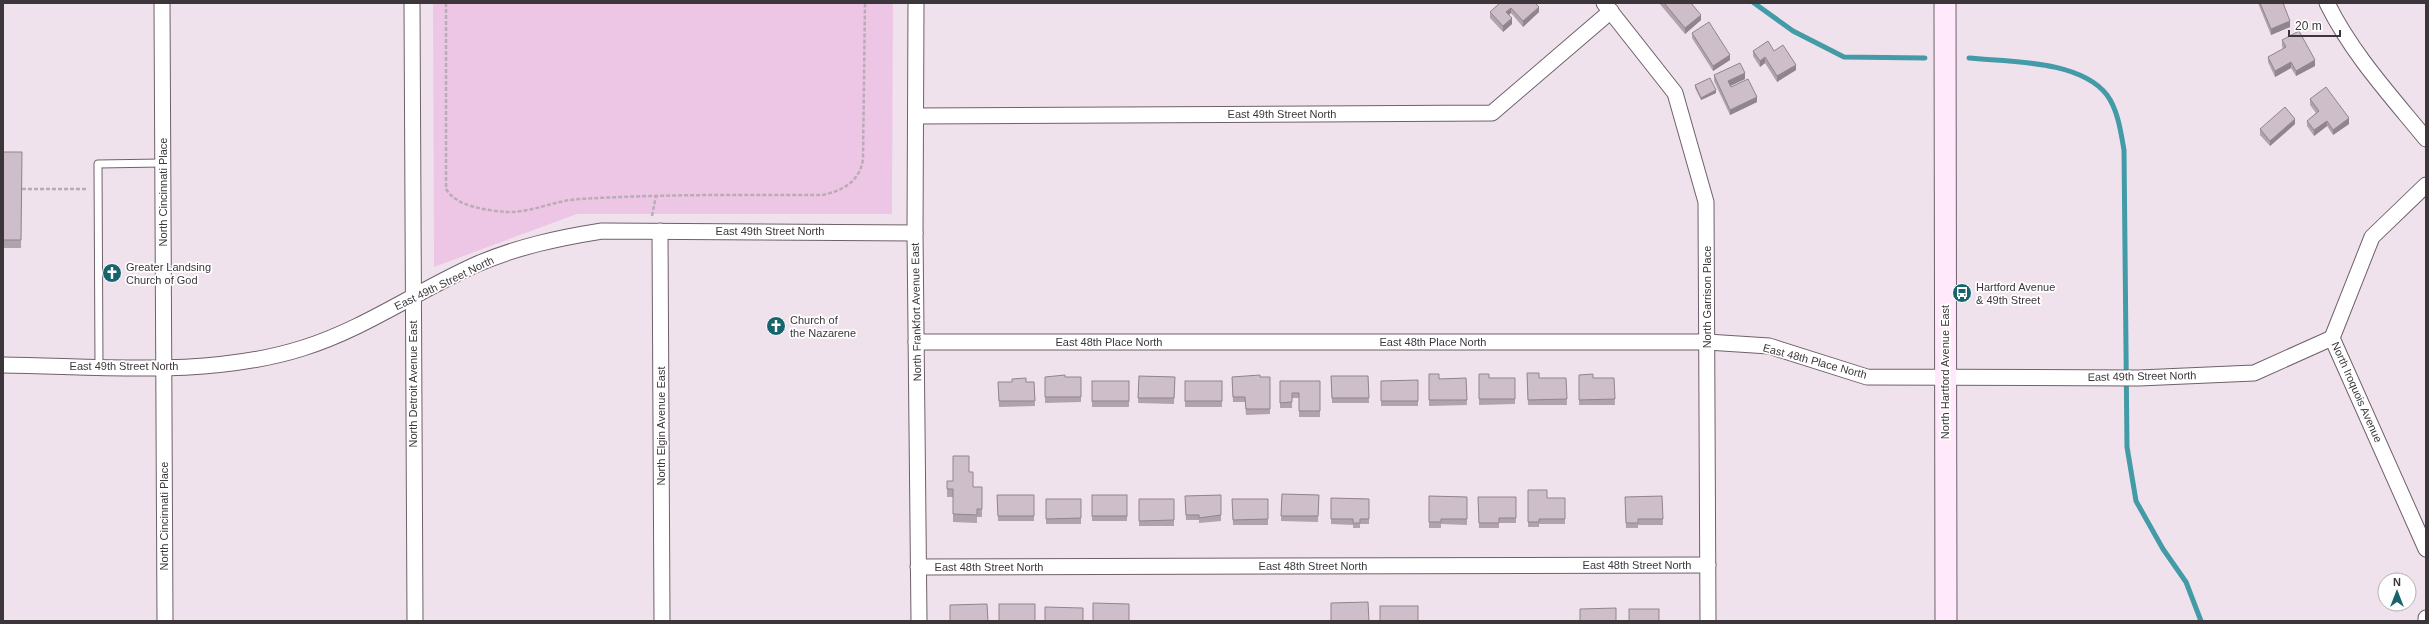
<svg xmlns="http://www.w3.org/2000/svg" width="2429" height="624" font-family="Helvetica,sans-serif">
	<style>
		.green { fill: #eec6e5 }
		.lines { fill: none; stroke-linecap: round; stroke-linejoin: round }
		.stream { stroke: #429ba6; stroke-width: 5 }
		.lane-casing { stroke: #6e616b; stroke-width: 9 }
		.street-casing { stroke: #6e616b; stroke-width: 17 }
		.secondary-casing { stroke: #6e616b; stroke-width: 23 }
		.path { stroke: #b8adb6; stroke-width: 2.5; stroke-dasharray: 4 2; stroke-linecap: butt }
		.lane { stroke: #fff; stroke-width: 7 }
		.street { stroke: #fff; stroke-width: 15 }
		.secondary { stroke: #ffe9fa; stroke-width: 21 }
		.wall { fill: #b0a3ad }
		.shaded-wall { fill: #90858d }
		.building { fill: #cdbec9; stroke: #90858d }
		.labels { text-anchor: middle; stroke-width: 3.5; stroke-linejoin: round; paint-order: stroke }
		.street-label { font-size: 11px; fill: #3c363a; stroke: #fff }
		.poi-label { font-size: 11px; fill: #3c363a; stroke: #fff; text-anchor: start }
	</style>
	<rect width="100%" height="100%" fill="#f0e2ed"/>
	<!-- green -->
	<polygon class="green" points="433,3 893,3 892,214 577,214 434,267"/>
	<g class="lines">
		<!-- stream -->
		<g class="stream">
			<polyline points="1754,3 1793,31 1844,57 1925,58"/>
			<path d="M1969,58C2010,62 2080,60 2107,95C2118,110 2121,133 2124,150L2127,447L2136,501L2163,549L2186,582L2201,621"/>
		</g>
		<!-- lane casing -->
		<g class="lane-casing">
			<polyline id="lane" points="99,366 98,164 162,163"/>
		</g>
		<!-- street casing -->
		<g class="street-casing">
			<g id="street">
				<polyline points="162,3 165,621"/>
				<polyline points="412,3 415,621"/>
				<polyline points="916,3 915,233 919,621"/>
				<polyline points="1604,3 1675,93 1706,202 1708,621"/>
				<path d="M2327,3C2352,54 2391,96 2426,139"/>
				<polyline points="916,116 1492,113 1611,11"/>
				<polyline points="2426,185 2372,237 2332,338 2426,549"/>
				<polyline points="660,231 662,621"/>
				<polyline points="916,342 1707,342 1769,346 1867,377 2139,378 2254,373 2332,338"/>
				<path d="M3,365C100,366 209,378 303,348C364,329 417,291 475,265C516,247 558,238 602,231L915,233"/>
				<polyline points="918,567 1708,565"/>
				<polyline points="2426,621 2426,618"/>
			</g>
		</g>
		<!-- secondary casing -->
		<g class="secondary-casing">
			<polyline id="secondary" points="1945,3 1946,621"/>
		</g>
		<!-- path -->
		<g class="path">
			<path d="M446,3V189C457,207 486,210 506,212C532,213 555,200 580,199C661,194 742,195 822,195C843,191 860,181 863,159L865,3"/>
			<polyline points="22,189 87,189"/>
			<polyline points="652,216 656,196"/>
		</g>
		<!-- lane -->
		<use href="#lane" class="lane"/>
		<!-- street -->
		<use href="#street" class="street"/>
		<!-- secondary -->
		<use href="#secondary" class="secondary"/>
	</g>
	<!-- wall -->
	<g class="wall">
		<polygon points="1500,3 1539,12 1523,27 1511,13 1509,15 1512,24 1503,32 1490,18 1490,12"/>
		<polygon points="1659,3 1691,3 1701,20 1685,34"/>
		<polygon points="2258,3 2285,3 2285,4 2283,5 2290,27 2271,35"/>
		<polygon points="1692,33 1730,60 1713,71 1692,38"/>
		<polygon points="2282,40 2315,66 2296,76 2291,68 2275,77 2268,62 2268,57 2283,49 2282,46"/>
		<polygon points="1753,51 1774,51 1796,70 1777,82 1765,63 1760,67 1753,56"/>
		<polygon points="2426,56 2426,64 2425,63 2425,57"/>
		<polygon points="1714,75 1745,79 1730,86 1731,87 1757,102 1730,115 1714,81"/>
		<polygon points="1695,85 1716,93 1701,100 1695,88"/>
		<polygon points="2310,99 2349,124 2333,135 2327,126 2314,136 2307,126 2307,121 2316,113 2310,105"/>
		<polygon points="2295,124 2270,146 2260,135 2260,129"/>
		<polygon points="3,152 22,152 21,248 3,248"/>
		<polygon points="1527,373 1539,378 1566,378 1567,405 1528,405"/>
		<polygon points="1429,374 1439,379 1466,378 1467,405 1429,406"/>
		<polygon points="1479,374 1489,378 1515,378 1515,404 1479,405"/>
		<polygon points="1579,375 1593,378 1614,378 1615,405 1579,405"/>
		<polygon points="1139,376 1175,377 1174,404 1138,403"/>
		<polygon points="1331,376 1368,376 1369,403 1332,403"/>
		<polygon points="1045,377 1081,377 1081,402 1045,403"/>
		<polygon points="1232,377 1270,377 1270,414 1246,415 1245,402 1233,402"/>
		<polygon points="1418,380 1418,406 1381,406 1381,381"/>
		<rect x="1092" y="381" width="37" height="26"/>
		<rect x="1185" y="381" width="37" height="26"/>
		<polygon points="1280,381 1320,381 1320,417 1299,417 1299,398 1292,398 1292,408 1280,408"/>
		<polygon points="998,382 1034,382 1035,406 999,407"/>
		<polygon points="969,472 973,487 982,487 982,517 977,517 977,523 953,522 953,497 947,497 947,481 953,481"/>
		<polygon points="1528,490 1547,498 1565,498 1565,524 1539,524 1539,527 1528,527"/>
		<polygon points="1282,494 1319,495 1318,522 1281,521"/>
		<polygon points="997,495 1034,495 1034,521 998,521"/>
		<rect x="1092" y="495" width="35" height="26"/>
		<polygon points="1221,495 1221,521 1199,523 1199,520 1186,520 1185,496"/>
		<polygon points="1429,496 1467,497 1467,525 1441,524 1441,528 1429,528"/>
		<polygon points="1662,496 1663,525 1638,525 1638,528 1626,528 1625,497"/>
		<polygon points="1478,497 1516,497 1516,523 1499,523 1499,528 1479,528"/>
		<polygon points="1331,498 1369,499 1369,524 1360,524 1360,528 1353,528 1353,525 1331,524"/>
		<rect x="1046" y="499" width="35" height="25"/>
		<rect x="1139" y="499" width="35" height="27"/>
		<polygon points="1232,499 1268,499 1268,525 1233,525"/>
	</g>
	<!-- shaded-wall -->
	<g class="shaded-wall">
		<polygon points="1539,7 1539,12 1523,27 1523,21"/>
		<polygon points="1511,8 1511,13 1506,17 1506,12"/>
		<polygon points="1701,15 1701,20 1685,34 1685,28"/>
		<polygon points="1512,18 1512,24 1503,32 1503,26"/>
		<polygon points="2290,21 2290,27 2271,35 2271,29"/>
		<polygon points="1730,55 1730,60 1713,71 1713,66"/>
		<polygon points="1765,57 1765,63 1760,67 1760,61"/>
		<polygon points="2315,60 2315,66 2296,76 2296,71"/>
		<polygon points="2291,62 2291,68 2275,77 2275,71"/>
		<polygon points="1796,65 1796,70 1777,82 1777,76"/>
		<polygon points="1745,73 1745,79 1728,87 1728,81"/>
		<polygon points="1716,90 1716,93 1701,100 1701,98"/>
		<polygon points="1757,97 1757,102 1730,115 1730,110"/>
		<polygon points="2349,118 2349,124 2333,135 2333,130"/>
		<polygon points="2295,119 2295,124 2270,146 2270,141"/>
		<polygon points="2327,121 2327,126 2314,136 2314,130"/>
	</g>
	<!-- building -->
	<g class="building">
		<polygon points="1500,3 1535,3 1539,7 1523,21 1511,8 1506,12 1512,18 1503,26 1490,12"/>
		<polygon points="1664,3 1691,3 1701,15 1685,28"/>
		<polygon points="2260,3 2283,3 2290,21 2271,29"/>
		<polygon points="1709,22 1730,55 1713,66 1692,33"/>
		<polygon points="2299,31 2315,60 2296,71 2291,62 2275,71 2268,57 2286,47 2282,40"/>
		<polygon points="1768,41 1774,51 1783,45 1796,65 1777,76 1765,57 1760,61 1753,51"/>
		<polygon points="1740,63 1745,73 1728,81 1731,87 1748,79 1757,97 1730,110 1714,75"/>
		<polygon points="1710,78 1716,90 1701,98 1695,85"/>
		<polygon points="2326,87 2349,118 2333,130 2327,121 2314,130 2307,121 2319,111 2310,99"/>
		<polygon points="2285,107 2295,119 2270,141 2260,129"/>
		<polygon points="3,152 22,152 21,240 3,240"/>
		<polygon points="1527,373 1539,373 1539,378 1566,378 1567,399 1528,400"/>
		<polygon points="1429,374 1439,374 1439,379 1466,378 1467,400 1429,400"/>
		<polygon points="1479,374 1489,374 1489,378 1515,378 1515,399 1479,399"/>
		<polygon points="1593,374 1593,378 1614,378 1615,399 1579,400 1579,375"/>
		<polygon points="1065,375 1065,377 1081,377 1081,397 1045,397 1045,377"/>
		<polygon points="1260,375 1260,377 1270,377 1270,409 1246,409 1245,397 1233,397 1232,377"/>
		<polygon points="1139,376 1175,377 1174,398 1138,398"/>
		<polygon points="1331,376 1368,376 1369,398 1332,398"/>
		<polygon points="1026,378 1026,382 1034,382 1035,401 999,401 998,382 1012,382 1012,379"/>
		<polygon points="1418,380 1418,401 1381,401 1381,381"/>
		<rect x="1092" y="381" width="37" height="20"/>
		<rect x="1185" y="381" width="37" height="20"/>
		<polygon points="1280,381 1320,381 1320,411 1299,411 1299,393 1292,393 1292,402 1280,403"/>
		<polygon points="953,456 969,456 969,472 973,472 973,487 982,487 982,509 977,509 977,515 953,514 953,489 947,489 947,481 953,481"/>
		<polygon points="1528,490 1547,490 1547,498 1565,498 1565,519 1539,519 1539,522 1528,522"/>
		<polygon points="1282,494 1319,495 1318,516 1281,516"/>
		<polygon points="997,495 1034,495 1034,516 998,516"/>
		<rect x="1092" y="495" width="35" height="21"/>
		<polygon points="1221,495 1221,515 1199,518 1199,515 1186,515 1185,496"/>
		<polygon points="1429,496 1467,497 1467,519 1441,519 1441,522 1429,522"/>
		<polygon points="1662,496 1663,519 1638,519 1638,523 1626,523 1625,497"/>
		<polygon points="1478,497 1516,497 1516,518 1499,518 1499,523 1479,523"/>
		<polygon points="1331,498 1369,499 1369,519 1360,519 1360,523 1353,523 1353,519 1331,519"/>
		<polygon points="1046,499 1081,499 1081,518 1046,519"/>
		<polygon points="1139,499 1174,499 1174,520 1139,521"/>
		<polygon points="1232,499 1268,499 1268,519 1233,520"/>
		<polygon points="1368,602 1369,621 1331,621 1331,603"/>
		<polygon points="1093,603 1129,604 1129,621 1093,621"/>
		<polygon points="987,604 988,621 950,621 950,605"/>
		<rect x="999" y="604" width="36" height="17"/>
		<rect x="1380" y="606" width="38" height="15"/>
		<polygon points="1045,607 1083,608 1083,621 1045,621"/>
		<polygon points="1616,608 1616,621 1580,621 1580,609"/>
		<rect x="1629" y="609" width="30" height="12"/>
	</g>
	<!-- icons -->
	<defs>
		<g id="church-disc" transform="scale(1)"><circle r="9.5" fill="#17646d" stroke="#fff"/><path d="M-1.2-6h2.4v3.5h3.3v2.4h-3.3V6h-2.4V-.1h-3.3v-2.4h3.3Z" fill="#fff"/></g>
		<g id="bus-disc" transform="scale(1)"><circle r="9.5" fill="#17646d" stroke="#fff"/><path d="M-5-6H5V4H4V6H2V4H-2V6H-4V4H-5ZM-3.5-4V0h7V-4ZM-3.5 1.2v1.5H-2V1.2ZM2 1.2v1.5H3.5V1.2Z" fill="#fff"/></g>
	</defs>
	<g fill-rule="evenodd">
		<use href="#church-disc" x="112" y="273"/>
		<use href="#bus-disc" x="1962" y="293"/>
		<use href="#church-disc" x="776" y="326"/>
	</g>
	<g class="labels">
		<!-- street labels -->
		<g class="street-label">
			<text x="1282" y="118">East 49th Street North</text>
			<text transform="translate(163 192) rotate(-90)" y="4">North Cincinnati Place</text>
			<text x="770" y="235">East 49th Street North</text>
			<text transform="translate(444 283) rotate(-26)" y="4">East 49th Street North</text>
			<text transform="translate(1707 297) rotate(-90)" y="4">North Garrison Place</text>
			<text transform="translate(916 312) rotate(-91)" y="4">North Frankfort Avenue East</text>
			<text x="1109" y="346">East 48th Place North</text>
			<text x="1433" y="346">East 48th Place North</text>
			<text transform="translate(1815 361) rotate(15)" y="4">East 48th Place North</text>
			<text x="124" y="370">East 49th Street North</text>
			<text transform="translate(1945 372) rotate(-90)" y="4">North Hartford Avenue East</text>
			<text transform="translate(2142 376) rotate(-1)" y="4">East 49th Street North</text>
			<text transform="translate(413 384) rotate(-90)" y="4">North Detroit Avenue East</text>
			<text transform="translate(2357 392) rotate(66)" y="4">North Iroquois Avenue</text>
			<text transform="translate(661 426) rotate(-90)" y="4">North Elgin Avenue East</text>
			<text transform="translate(164 516) rotate(-90)" y="4">North Cincinnati Place</text>
			<text x="1637" y="569">East 48th Street North</text>
			<text x="1313" y="570">East 48th Street North</text>
			<text x="989" y="571">East 48th Street North</text>
		</g>
		<!-- poi labels -->
		<g class="poi-label">
			<text x="126" y="271">Greater Landsing<tspan x="126" dy="13">Church of God</tspan></text>
			<text x="1976" y="291">Hartford Avenue<tspan x="1976" dy="13">&amp; 49th Street</tspan></text>
			<text x="790" y="324">Church of<tspan x="790" dy="13">the Nazarene</tspan></text>
		</g>
	</g>
	<!-- border -->
	<rect width="2429" height="624" fill="none" stroke="#3c363a" stroke-width="8"/>
	<!-- north arrow -->
	<g transform="translate(2397 592)"><circle r="19" fill="#ffffff" stroke="#b1afb0"/>
	<path d="M0-3L7 15L0 10L-7 15Z" fill="#17646d"/>
	<text y="-6" font-size="11" font-weight="bold" text-anchor="middle" fill="#3c363a">N</text>
	</g>
	<!-- scale -->
	<path d="M2289 30v6h51v-6" fill="none" stroke="#3c363a" stroke-width="2"/>
	<text x="2295" y="30" font-size="12" fill="#3c363a" stroke="#ffffff" stroke-width="3" paint-order="stroke">20 m</text>
</svg>
